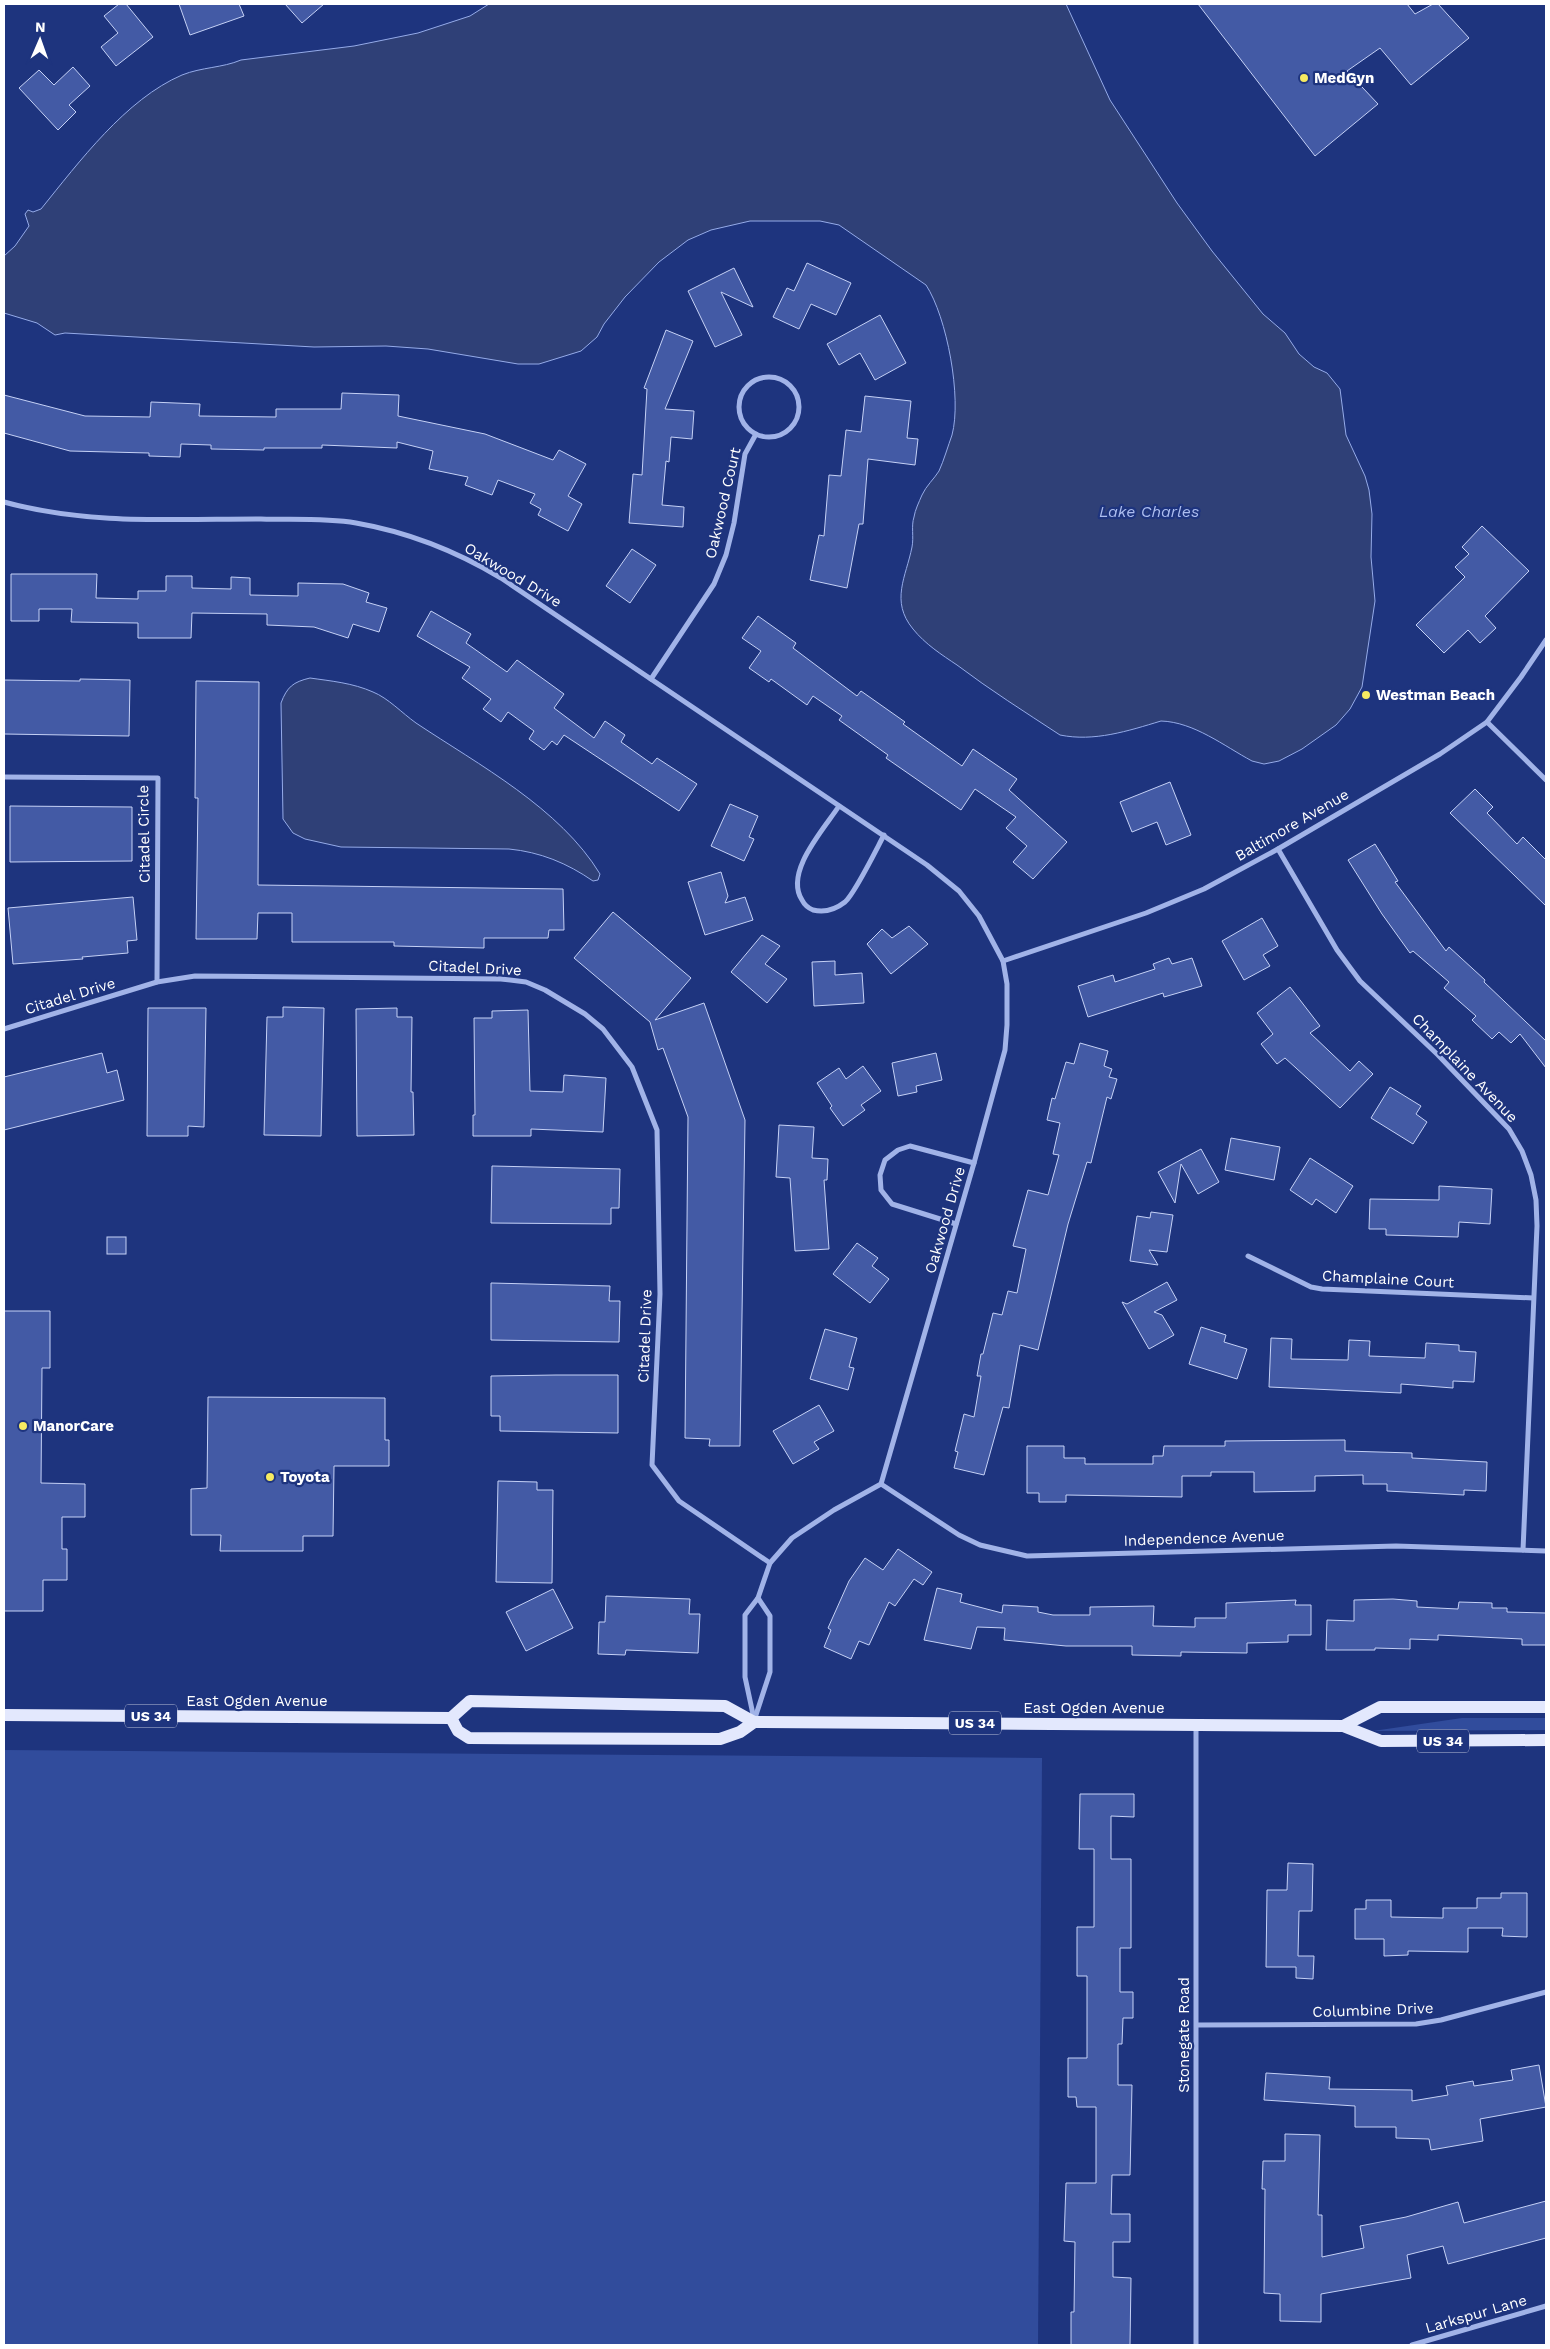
<svg xmlns="http://www.w3.org/2000/svg" width="1550" height="2349" font-family="'Work Sans',sans-serif">
	<style>
		.green { fill: #314c9c }
		.water { fill: #2f4077; stroke: #95abe9 }
		.building { fill: #435aa5; stroke: #c5d1f6 }
		.lines { fill: none; stroke-linecap: round; stroke-linejoin: round }
		.street { stroke: #a1b3e8; stroke-width: 5 }
		.primary { stroke: #e3e8fd; stroke-width: 12 }
		.poi-dot { fill: #f6ea61; stroke: #1e347e; stroke-width: 2 }
		.labels { text-anchor: middle; stroke-width: 4.5; stroke-linejoin: round; paint-order: stroke }
		.shield { fill: #1e347e; stroke: #bcc2d8; stroke-width: 1 }
		.shield-label { font-size: 14px; font-weight: bold; fill: #fff }
		.poi-label { font-size: 15px; font-weight: bold; fill: #fff; stroke: #1e347e; text-anchor: start }
		.street-label { font-size: 15px; fill: #fff; stroke: #1e347e }
		.water-label { font-size: 16px; font-style: italic; fill: #acbdef; stroke: #1e347e }
	</style>
	<rect width="100%" height="100%" fill="#1e347e"/>
	<!-- green -->
	<g class="green">
		<polygon points="1462,1718 1546,1718 1546,1730 1373,1731"/>
		<polygon points="4,1750 1042,1758 1038,2345 4,2345"/>
	</g>
	<!-- water -->
	<g class="water">
		<path d="M489,4H1066L1110,100L1177,203L1212,251L1263,314L1285,333L1299,354L1314,367L1327,373L1340,389L1346,435L1365,476L1369,490L1372,514L1371,557L1375,601L1362,687L1350,709L1336,725L1302,749L1279,761L1264,764L1252,761C1224,746 1194,722 1161,721C1128,731 1094,742 1060,735C1025,712 990,690 957,665C942,655 925,644 913,629C890,601 906,577 912,547C914,537 911,526 914,517C915,510 919,502 922,495C926,486 934,479 939,471C944,460 948,446 952,435C962,398 947,317 926,285L839,225L820,221H750L711,230L688,240L659,262L625,297L604,324L597,337L581,351L539,364H518L428,349L386,346L314,347L65,333L55,335L37,323L4,313V256L15,246L29,226L25,214L28,210L33,212L41,209C79,162 126,99 182,75C202,67 222,68 241,60L354,46L418,33L470,16Z"/>
		<path d="M310,678C331,681 353,683 373,692C388,698 402,713 416,723C479,765 560,808 600,874L598,880L593,881C567,863 540,852 509,849L341,847L305,839L293,833L283,819L281,703C287,687 293,682 310,678Z"/>
	</g>
	<!-- building -->
	<g class="building">
		<polygon points="119,4 126,4 153,37 116,66 101,47 118,33 104,16"/>
		<polygon points="179,4 239,4 244,16 190,35"/>
		<polygon points="285,4 324,4 302,23"/>
		<polygon points="1198,4 1407,4 1415,14 1433,4 1438,4 1469,38 1411,85 1380,48 1347,71 1378,104 1315,156"/>
		<polygon points="73,67 90,86 69,105 76,112 58,130 19,88 39,70 54,85"/>
		<polygon points="807,263 851,283 836,315 811,304 799,329 773,317 787,288 794,291"/>
		<polygon points="734,268 753,307 721,292 742,335 715,347 688,291"/>
		<polygon points="880,315 906,363 875,380 860,353 839,365 827,344"/>
		<polygon points="666,330 693,341 665,409 694,411 692,439 671,437 669,462 666,461 662,505 684,507 683,527 629,523 633,474 642,475 647,389 644,388"/>
		<polygon points="342,393 399,395 398,416 485,434 553,460 559,450 586,464 568,496 582,504 568,531 538,515 541,509 530,503 535,494 498,480 492,495 465,485 468,477 429,469 433,451 397,442 397,448 322,445 322,448 264,448 264,450 211,449 211,445 181,444 180,457 149,456 149,453 70,451 4,433 4,395 85,416 150,417 151,402 200,404 199,416 276,417 276,409 341,409"/>
		<polygon points="865,396 911,401 907,438 918,439 915,465 868,459 863,524 859,524 847,588 810,580 819,535 824,536 829,475 841,476 846,430 861,432"/>
		<polygon points="1482,526 1529,571 1485,616 1496,628 1480,643 1468,630 1444,653 1416,625 1465,577 1455,567 1469,554 1462,547"/>
		<polygon points="632,549 656,565 630,603 606,586"/>
		<polygon points="11,574 97,574 96,598 138,599 138,591 166,591 166,576 192,576 192,588 231,589 231,577 250,578 250,595 298,596 298,583 343,584 369,593 366,602 387,608 379,632 353,624 348,638 314,627 267,625 267,614 192,613 191,638 138,638 138,623 71,622 72,609 39,609 39,621 11,621"/>
		<polygon points="431,611 471,634 466,643 507,672 517,660 564,694 554,708 594,738 605,721 625,735 621,742 652,764 657,758 697,784 679,811 564,735 557,745 552,741 544,750 529,739 534,731 508,712 501,722 483,709 491,699 462,678 470,667 417,636"/>
		<polygon points="758,616 796,643 793,648 857,696 861,691 905,722 903,724 962,766 973,749 1017,779 1009,790 1067,842 1033,879 1013,862 1027,846 1006,828 1016,817 975,789 961,810 886,758 888,755 839,720 842,716 813,696 807,705 771,679 769,682 749,668 761,651 742,638"/>
		<polygon points="80,679 130,680 129,736 4,734 4,680 80,681"/>
		<polygon points="196,681 259,682 258,885 563,889 564,930 549,930 548,938 484,938 484,948 394,946 394,942 292,942 292,913 258,913 257,939 196,939 198,798 195,798"/>
		<polygon points="1170,782 1191,835 1166,845 1157,822 1132,832 1120,802"/>
		<polygon points="1475,789 1493,807 1487,813 1517,844 1523,837 1546,860 1546,906 1450,813"/>
		<polygon points="730,804 758,816 749,837 754,839 744,861 711,846"/>
		<polygon points="10,806 132,807 132,861 10,862"/>
		<polygon points="1375,844 1398,881 1395,882 1446,951 1449,947 1485,980 1484,982 1546,1041 1546,1068 1520,1034 1511,1043 1499,1032 1492,1039 1472,1020 1476,1016 1444,988 1449,982 1413,951 1410,953 1382,914 1348,860"/>
		<polygon points="721,872 728,896 725,903 745,897 753,920 705,935 688,882"/>
		<polygon points="133,897 137,940 127,941 128,953 82,957 83,959 13,964 8,908"/>
		<polygon points="613,912 691,978 655,1020 704,1003 745,1120 740,1446 709,1446 710,1439 685,1438 688,1117 663,1048 658,1050 650,1022 574,958"/>
		<polygon points="1262,918 1278,946 1263,955 1270,966 1244,980 1222,941"/>
		<polygon points="909,926 928,944 891,974 867,944 882,929 892,938"/>
		<polygon points="762,935 780,946 765,964 787,979 767,1003 731,972"/>
		<polygon points="1169,958 1172,964 1192,958 1202,986 1164,997 1163,993 1088,1017 1078,986 1113,975 1115,982 1155,969 1153,964"/>
		<polygon points="835,961 835,975 862,973 864,1003 814,1006 812,962"/>
		<polygon points="1290,987 1320,1026 1310,1033 1350,1071 1359,1061 1373,1074 1340,1108 1285,1058 1277,1064 1261,1044 1273,1034 1257,1013"/>
		<polygon points="283,1007 324,1008 321,1136 264,1135 267,1017 283,1017"/>
		<polygon points="148,1008 206,1008 204,1127 188,1126 188,1136 147,1136"/>
		<polygon points="397,1008 397,1017 412,1017 411,1092 413,1092 414,1135 357,1136 356,1009"/>
		<polygon points="528,1010 530,1091 563,1092 564,1075 606,1078 603,1132 531,1129 531,1136 473,1136 473,1115 475,1115 474,1018 492,1018 492,1011"/>
		<polygon points="1080,1043 1108,1051 1104,1066 1112,1069 1109,1077 1117,1079 1111,1099 1107,1097 1091,1163 1087,1162 1068,1224 1038,1350 1020,1345 1009,1408 1003,1407 984,1475 954,1468 958,1452 955,1451 964,1414 974,1417 981,1376 977,1376 981,1354 983,1354 993,1313 1002,1315 1008,1291 1017,1293 1026,1249 1013,1246 1028,1190 1048,1195 1059,1155 1053,1154 1060,1123 1047,1120 1052,1098 1055,1099 1066,1062 1074,1064"/>
		<polygon points="102,1053 107,1073 117,1070 124,1100 4,1130 4,1077"/>
		<polygon points="936,1053 942,1080 916,1086 917,1092 898,1096 892,1063"/>
		<polygon points="863,1066 881,1091 861,1105 865,1110 843,1126 830,1108 832,1106 817,1083 839,1068 846,1079"/>
		<polygon points="1390,1087 1421,1106 1416,1114 1427,1122 1413,1144 1371,1118"/>
		<polygon points="779,1125 814,1127 812,1158 828,1159 827,1180 824,1180 829,1249 795,1251 790,1178 776,1177"/>
		<polygon points="1231,1138 1280,1147 1274,1180 1225,1170"/>
		<polygon points="1201,1149 1219,1182 1198,1194 1181,1164 1175,1203 1158,1172"/>
		<polygon points="1310,1158 1353,1186 1336,1213 1316,1199 1312,1205 1290,1190"/>
		<polygon points="492,1166 620,1169 619,1208 611,1208 611,1224 491,1223"/>
		<polygon points="1439,1186 1492,1189 1490,1224 1459,1222 1458,1237 1386,1235 1386,1229 1369,1229 1370,1199 1439,1200"/>
		<polygon points="1151,1212 1173,1215 1167,1252 1149,1250 1158,1265 1130,1261 1137,1216 1150,1218"/>
		<rect x="107" y="1237" width="19" height="17"/>
		<polygon points="857,1243 878,1258 872,1266 889,1279 870,1303 833,1274"/>
		<polygon points="1167,1282 1177,1300 1154,1312 1162,1315 1174,1335 1149,1349 1122,1302 1127,1304"/>
		<polygon points="491,1283 610,1286 609,1301 620,1301 619,1342 491,1340"/>
		<polygon points="4,1311 50,1311 50,1368 42,1368 41,1483 85,1484 85,1517 62,1517 62,1549 67,1549 67,1580 43,1580 43,1611 4,1611"/>
		<polygon points="1201,1327 1226,1335 1224,1342 1247,1349 1237,1379 1189,1364"/>
		<polygon points="825,1329 857,1338 849,1367 854,1368 848,1390 810,1379"/>
		<polygon points="1271,1338 1292,1339 1291,1359 1348,1360 1349,1340 1370,1341 1369,1356 1425,1358 1426,1343 1459,1345 1459,1351 1476,1352 1474,1382 1453,1381 1453,1388 1401,1384 1401,1393 1269,1387"/>
		<polygon points="556,1375 618,1375 618,1433 500,1431 500,1416 491,1416 491,1376"/>
		<polygon points="208,1397 385,1398 385,1440 389,1440 389,1466 334,1466 333,1536 303,1536 303,1551 220,1551 221,1535 191,1535 191,1489 207,1488"/>
		<polygon points="819,1405 834,1431 814,1442 819,1449 793,1464 773,1431"/>
		<polygon points="1345,1440 1345,1451 1412,1453 1412,1458 1487,1462 1486,1491 1464,1490 1464,1495 1387,1491 1387,1484 1363,1484 1363,1475 1315,1476 1315,1491 1254,1492 1254,1472 1211,1472 1211,1476 1182,1476 1182,1497 1066,1495 1066,1502 1039,1502 1039,1493 1027,1493 1027,1446 1064,1446 1064,1458 1085,1458 1085,1464 1153,1464 1153,1456 1163,1456 1164,1446 1225,1446 1225,1441"/>
		<polygon points="498,1481 537,1482 537,1490 553,1490 552,1583 496,1582"/>
		<polygon points="898,1549 932,1572 923,1585 914,1579 895,1606 889,1602 869,1645 859,1641 851,1659 824,1647 831,1630 828,1628 849,1581 865,1558 883,1570"/>
		<polygon points="937,1588 962,1594 960,1602 1002,1613 1003,1605 1038,1607 1038,1612 1053,1615 1090,1615 1090,1607 1154,1606 1153,1626 1195,1627 1195,1618 1226,1618 1226,1603 1296,1600 1295,1605 1311,1605 1311,1635 1288,1635 1288,1642 1247,1643 1247,1653 1181,1652 1181,1656 1132,1655 1132,1646 1066,1646 1004,1640 1005,1628 977,1627 971,1649 924,1640"/>
		<polygon points="553,1589 573,1628 526,1651 506,1612"/>
		<polygon points="606,1596 690,1599 689,1614 700,1614 698,1653 626,1650 625,1655 598,1654 599,1622 605,1622"/>
		<polygon points="1393,1599 1417,1601 1417,1607 1458,1609 1459,1602 1492,1603 1492,1608 1507,1608 1507,1612 1546,1613 1546,1645 1522,1645 1522,1639 1438,1635 1438,1640 1410,1639 1410,1649 1375,1648 1375,1650 1326,1650 1327,1620 1354,1621 1354,1600"/>
		<polygon points="1080,1794 1134,1794 1134,1817 1111,1816 1111,1859 1131,1859 1131,1948 1120,1948 1120,1992 1133,1992 1133,2018 1123,2018 1122,2044 1118,2044 1118,2085 1132,2085 1130,2175 1112,2175 1111,2214 1130,2214 1130,2242 1113,2242 1113,2277 1131,2278 1130,2345 1071,2345 1071,2312 1074,2312 1075,2242 1064,2241 1066,2183 1096,2183 1096,2107 1077,2107 1076,2097 1068,2097 1068,2058 1087,2058 1087,1976 1077,1976 1077,1927 1094,1927 1094,1849 1079,1849"/>
		<polygon points="1288,1863 1313,1864 1312,1911 1299,1911 1298,1956 1314,1956 1313,1979 1296,1978 1296,1967 1266,1967 1267,1890 1287,1890"/>
		<polygon points="1501,1893 1527,1893 1527,1937 1502,1936 1503,1928 1468,1928 1468,1952 1408,1951 1408,1955 1384,1956 1384,1939 1355,1939 1355,1909 1366,1909 1366,1900 1391,1900 1391,1917 1443,1918 1443,1908 1477,1908 1477,1898 1501,1898"/>
		<polygon points="1539,2065 1546,2107 1480,2119 1483,2141 1431,2150 1429,2139 1396,2138 1396,2127 1355,2127 1355,2106 1264,2100 1266,2073 1330,2077 1329,2089 1412,2090 1412,2101 1448,2095 1446,2086 1473,2081 1474,2086 1513,2080 1511,2070"/>
		<polygon points="1285,2134 1320,2135 1318,2215 1322,2215 1322,2257 1364,2248 1360,2226 1406,2217 1458,2202 1464,2223 1546,2201 1546,2238 1448,2264 1443,2246 1407,2255 1411,2278 1321,2294 1321,2322 1280,2321 1280,2294 1264,2293 1265,2189 1262,2189 1263,2161 1285,2161"/>
	</g>
	<g class="lines">
		<!-- street -->
		<g class="street">
			<circle cx="769" cy="407" r="30"/>
			<path d="M4,502C87,525 175,519 261,519C293,520 325,518 356,523C408,532 456,551 501,578L927,865L959,891L979,916L1003,961L1007,984V1025L1005,1050L974,1163L881,1484L834,1510L792,1538L770,1563L758,1598L745,1615V1677L754,1719"/>
			<polyline points="651,679 714,584 726,555 734,523 745,454 756,434"/>
			<polyline points="1487,722 1546,780"/>
			<polyline points="4,777 158,778 157,982"/>
			<path d="M839,806C824,829 784,872 802,900C804,904 808,908 813,910C825,913 836,909 845,902C855,893 876,850 884,835"/>
			<polyline points="1278,849 1337,950 1360,981 1438,1055 1509,1129 1522,1151 1531,1175 1536,1200 1537,1226 1523,1550"/>
			<polyline points="1003,961 1146,913 1204,889 1278,849 1440,754 1487,722 1521,677 1546,640"/>
			<polyline points="4,1029 157,982 195,976 501,979 526,982 545,990 585,1014 603,1029 632,1067 657,1130 660,1294 652,1465 679,1501 770,1563"/>
			<polyline points="956,1224 892,1204 881,1190 880,1175 885,1160 898,1150 910,1146 974,1163"/>
			<polyline points="1248,1256 1311,1287 1322,1289 1533,1298"/>
			<polyline points="881,1484 959,1535 980,1545 1027,1556 1396,1546 1546,1551"/>
			<polyline points="754,1721 770,1672 770,1616 758,1598"/>
			<polyline points="1197,2025 1416,2024 1441,2020 1546,1992"/>
			<polyline points="1196,2345 1196,1726"/>
			<polyline points="1412,2345 1546,2306"/>
		</g>
		<!-- primary -->
		<g class="primary">
			<polyline points="4,1715 451,1718 470,1701 725,1706 754,1722 1343,1726 1381,1741 1546,1740"/>
			<polyline points="451,1718 458,1731 469,1738 720,1739 740,1732 754,1722"/>
			<polyline points="1343,1726 1380,1707 1546,1707"/>
		</g>
	</g>
	<!-- markers -->
	<g class="poi-dot">
		<circle cx="1304" cy="78" r="5"/>
		<circle cx="1366" cy="695" r="5"/>
		<circle cx="23" cy="1426" r="5"/>
		<circle cx="270" cy="1477" r="5"/>
	</g>
	<g class="labels">
		<!-- shield labels -->
		<g class="shield">
			<rect x="125" y="1704.5" width="52" height="23" rx="4"/>
			<rect x="949" y="1711.5" width="52" height="23" rx="4"/>
			<rect x="1417" y="1729.5" width="52" height="23" rx="4"/>
		</g>
		<g class="shield-label">
			<text x="151" y="1721">US 34</text>
			<text x="975" y="1728">US 34</text>
			<text x="1443" y="1746">US 34</text>
		</g>
		<!-- poi labels -->
		<g class="poi-label">
			<text x="1314" y="83">MedGyn</text>
			<text x="1376" y="700">Westman Beach</text>
			<text x="33" y="1431">ManorCare</text>
			<text x="280" y="1482">Toyota</text>
		</g>
		<!-- street labels -->
		<g class="street-label">
			<text transform="translate(723 503) rotate(-77)" y="5">Oakwood Court</text>
			<text transform="translate(513 575) rotate(31)" y="5">Oakwood Drive</text>
			<text transform="translate(1292 825) rotate(-30)" y="5">Baltimore Avenue</text>
			<text transform="translate(144 834) rotate(-91)" y="5">Citadel Circle</text>
			<text transform="translate(475 968) rotate(3)" y="5">Citadel Drive</text>
			<text transform="translate(70 996) rotate(-17)" y="5">Citadel Drive</text>
			<text transform="translate(1465 1068) rotate(46)" y="5">Champlaine Avenue</text>
			<text transform="translate(945 1220) rotate(-74)" y="5">Oakwood Drive</text>
			<text transform="translate(1388 1279) rotate(3)" y="5">Champlaine Court</text>
			<text transform="translate(645 1336) rotate(-88)" y="5">Citadel Drive</text>
			<text transform="translate(1204 1538) rotate(-2)" y="5">Independence Avenue</text>
			<text x="257" y="1706">East Ogden Avenue</text>
			<text x="1094" y="1713">East Ogden Avenue</text>
			<text transform="translate(1373 2010) rotate(-2)" y="5">Columbine Drive</text>
			<text transform="translate(1184 2035) rotate(-90)" y="5">Stonegate Road</text>
			<text transform="translate(1476 2314) rotate(-16)" y="5">Larkspur Lane</text>
		</g>
		<!-- water labels -->
		<g class="water-label">
			<text x="1149" y="517">Lake Charles</text>
		</g>
	</g>
	<!-- border -->
	<rect width="1550" height="2349" fill="none" stroke="#ffffff" stroke-width="10"/>
	<!-- north arrow -->
	<g transform="translate(40 40) rotate(2)" stroke="#1e347e" stroke-width="4" paint-order="stroke">
	<path d="M0-4L9 19L0 12L-9 19Z" fill="#ffffff"/>
	<text y="-8" font-size="14" font-weight="bold" text-anchor="middle" fill="#ffffff">N</text>
	</g>
</svg>
